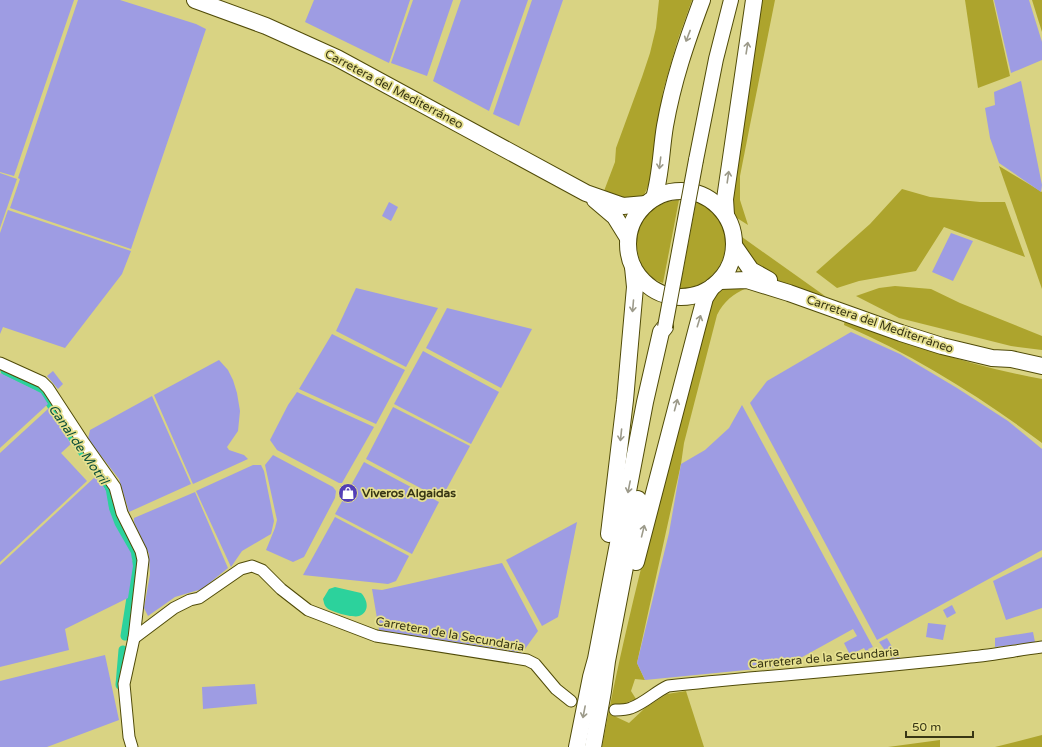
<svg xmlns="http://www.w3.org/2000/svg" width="1042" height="747" font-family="'Varela Round',sans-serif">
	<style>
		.green { fill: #ada42d }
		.water { fill: #2cd29c }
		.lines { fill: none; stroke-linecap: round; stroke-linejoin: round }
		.canal { stroke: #2cd29c; stroke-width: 9 }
		.building { fill: #9e9ce3 }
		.minor-casing { stroke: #504b08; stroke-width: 13 }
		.major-casing { stroke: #504b08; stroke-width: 16 }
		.highway-casing { stroke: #504b08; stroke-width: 18 }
		.minor { stroke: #fff; stroke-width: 11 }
		.major { stroke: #fff; stroke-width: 14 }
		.highway { stroke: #fff; stroke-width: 16 }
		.major-bridge-casing { stroke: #504b08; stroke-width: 16; stroke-linecap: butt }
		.major-bridge { stroke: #fff; stroke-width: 14 }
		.oneway { stroke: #9c9a8a }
		.labels { text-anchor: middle; stroke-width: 3.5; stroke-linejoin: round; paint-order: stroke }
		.street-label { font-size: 12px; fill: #383614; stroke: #e6e08f }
		.poi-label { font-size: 12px; font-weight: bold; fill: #383614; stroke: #e6e08f; text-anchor: start }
		.water-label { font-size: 13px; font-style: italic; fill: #10503a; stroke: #e6e08f }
	</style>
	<rect width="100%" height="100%" fill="#d9d383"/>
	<!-- green -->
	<g class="green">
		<polygon points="659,0 692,0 677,42 663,91 650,182 644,195 629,200 604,191 615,162 616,148 642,77 650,53 656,28"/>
		<polygon points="761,0 775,0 750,125 740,176 740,200 748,225 737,218 732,208"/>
		<polygon points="965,0 993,0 1010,76 978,88"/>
		<polygon points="1032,0 1042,0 1042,32"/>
		<polygon points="999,166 1042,192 1042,289"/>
		<polygon points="902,189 930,197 980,202 1005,202 1025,257 944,227 916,271 859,281 837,288 816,272 870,224"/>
		<path d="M679,200L663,283C652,280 644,271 640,261C629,229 646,203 679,200Z"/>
		<path d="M696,202C701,204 708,207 712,211C733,232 729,267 703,282C696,287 689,289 680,288Z"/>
		<polygon points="742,237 825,296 808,292 776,280 762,272 743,246"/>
		<polygon points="895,286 931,289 960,303 1042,336 1042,350 1011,346 899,318 856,296 879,288"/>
		<path d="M724,288H747C733,294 724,301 717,315L684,443L681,464L637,663L645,680L635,679L631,691L636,699L623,704H614L612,715L629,723L645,708L667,694L686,691L704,747H602C630,595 673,447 713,298L717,293Z"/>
		<path d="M845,319C908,345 975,367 1042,379V443C981,397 915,356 844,325Z"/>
		<polygon points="1042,735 1042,747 995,747"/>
		<polygon points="940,740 940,747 888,747"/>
	</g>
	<!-- water -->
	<path class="water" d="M335,587L361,593C368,600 370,612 359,616C353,618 330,612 326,607C324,605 324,602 323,599L329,589Z"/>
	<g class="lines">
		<!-- canal -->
		<g class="canal">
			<polyline points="5,371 38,387 42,391 81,450 109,487 115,519 137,559 125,636"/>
			<polyline points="120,685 123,650"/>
		</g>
	</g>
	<!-- building -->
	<g class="building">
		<polygon points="0,0 74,0 14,176 0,172"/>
		<polygon points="78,0 120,0 196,24 206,29 131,249 10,208 20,179 18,178"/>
		<polygon points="314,0 410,0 389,63 305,22"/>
		<polygon points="413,0 453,0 427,76 391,63"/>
		<polygon points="461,0 528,0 489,111 433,81"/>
		<polygon points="532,0 563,0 519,126 493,114"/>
		<polygon points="994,0 1029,0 1042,42 1042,60 1011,73"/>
		<polygon points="1021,81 1042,185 1041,192 999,163 990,138 985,108 995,105 994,92"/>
		<polygon points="0,173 17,179 0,228"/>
		<polygon points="389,202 398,207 391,221 382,216"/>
		<polygon points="8,210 131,251 122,274 65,348 3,327 0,334 0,233"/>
		<polygon points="951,233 973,241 953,281 932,272"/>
		<polygon points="356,288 438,308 406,367 336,331"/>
		<polygon points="447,308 532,329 501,388 426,348"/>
		<polygon points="851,332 900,354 957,388 1008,421 1042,449 1042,550 877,640 750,403 767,381"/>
		<polygon points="332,334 405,370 376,424 299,389"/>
		<polygon points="423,351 499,392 471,444 394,404"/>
		<polygon points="219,360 228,370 233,380 237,393 240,411 238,431 227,447 229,450 244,455 248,459 193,484 154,395"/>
		<polygon points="53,371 63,384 58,389 47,376"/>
		<polygon points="0,373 41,393 48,404 0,448"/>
		<polygon points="297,392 374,427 342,483 339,483 277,450 270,440 288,405"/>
		<polygon points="152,396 191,484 129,512 119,479 88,439 90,430"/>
		<polygon points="742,405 873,647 868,649 872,657 870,659 864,648 850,655 844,643 857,636 853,629 786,666 645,680 637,663 669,533 681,464 705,450 729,428"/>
		<polygon points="393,407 470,446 441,499 366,459"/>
		<polygon points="49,408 71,444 61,453 87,481 0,562 0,453"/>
		<polygon points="273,455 333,487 336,491 335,498 304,557 293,562 266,550 275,528 277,520 265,465"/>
		<polygon points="364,462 439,502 412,554 335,514"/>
		<polygon points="253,465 261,465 264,471 274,521 271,534 242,551 231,567 196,491"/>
		<polygon points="96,476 102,484 106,491 109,509 115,525 131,553 133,566 128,598 65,629 69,650 0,667 0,565"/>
		<polygon points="195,492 228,568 202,589 175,597 148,616 144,608 150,574 149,554 134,522 134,518"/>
		<polygon points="335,517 409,556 396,581 388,584 303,575"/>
		<polygon points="577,522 558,617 542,626 506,560"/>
		<polygon points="1042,557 1042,608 1006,620 993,581"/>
		<polygon points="502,563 538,631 522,653 379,630 372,589 382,590"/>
		<polygon points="952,605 956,613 947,618 943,610"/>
		<polygon points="928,623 946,625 943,640 926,637"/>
		<polygon points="1033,632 1035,642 995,647 995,638"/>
		<polygon points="887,638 895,652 900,658 891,659 879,642"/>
		<polygon points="105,655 119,720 47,747 0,747 0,681"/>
		<polygon points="255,684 257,704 203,709 202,687"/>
	</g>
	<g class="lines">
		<!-- minor casing -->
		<g class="minor-casing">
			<g id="minor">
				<polyline points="0,363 42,382 48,388 84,443 115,487 122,513 141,551 143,560 134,638 124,684 129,737 132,747"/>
				<polyline points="134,638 174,608 190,600 199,598 241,569 252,566 262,570 281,589 308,610 376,636 527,660 535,664 556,689 571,701"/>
				<path d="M615,710C620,710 626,710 631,708C645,703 655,692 668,686C769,675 870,669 970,657C994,655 1018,650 1042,647"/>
			</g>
		</g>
		<!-- major casing -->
		<g class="major-casing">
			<polyline id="major" points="696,160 716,59 731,0"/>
		</g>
		<!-- highway casing -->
		<g class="highway-casing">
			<g id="highway">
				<polyline points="195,0 266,26 337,58 586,193 623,206 646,204"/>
				<circle cx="681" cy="244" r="53"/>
				<path d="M654,198C661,175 661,150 665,126C673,81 686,43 702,0"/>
				<polyline points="595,200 615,217 628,238"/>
				<polyline points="726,215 725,199 754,0"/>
				<polyline points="735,247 751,270 769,280"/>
				<polyline points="720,281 747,280 789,293 901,333 942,346 992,358 1011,359 1042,366"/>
				<polyline points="609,534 625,400 635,287 633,267"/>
				<polyline points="636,562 697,328 705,298 712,287"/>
				<polyline points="577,747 591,677 596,659 645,402 661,332 665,327"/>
				<polyline points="593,747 603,691 607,661 638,499"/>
			</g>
		</g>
		<!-- minor -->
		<use href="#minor" class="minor"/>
		<!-- major -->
		<use href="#major" class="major"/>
		<!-- highway -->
		<use href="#highway" class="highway"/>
		<!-- major-bridge casing -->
		<g class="major-bridge-casing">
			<polyline id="major-bridge" points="665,327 696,160"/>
		</g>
		<!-- major-bridge -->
		<use href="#major-bridge" class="major-bridge"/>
	</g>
	<!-- one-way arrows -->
	<defs><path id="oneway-shaft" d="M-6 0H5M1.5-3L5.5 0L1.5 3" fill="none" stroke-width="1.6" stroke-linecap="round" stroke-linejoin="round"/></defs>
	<g class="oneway">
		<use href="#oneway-shaft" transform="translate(688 36) rotate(111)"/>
		<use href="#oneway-shaft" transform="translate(747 48) rotate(-81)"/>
		<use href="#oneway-shaft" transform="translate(660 163) rotate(97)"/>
		<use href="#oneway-shaft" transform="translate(728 177) rotate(-82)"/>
		<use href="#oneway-shaft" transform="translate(633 306) rotate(95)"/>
		<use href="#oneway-shaft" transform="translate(699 321) rotate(-73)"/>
		<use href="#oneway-shaft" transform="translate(676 405) rotate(-75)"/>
		<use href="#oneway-shaft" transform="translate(621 435) rotate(96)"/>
		<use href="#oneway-shaft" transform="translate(629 487) rotate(101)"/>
		<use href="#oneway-shaft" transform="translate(643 531) rotate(-76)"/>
		<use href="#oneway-shaft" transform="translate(584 712) rotate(101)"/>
	</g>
	<!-- icons -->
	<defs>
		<g id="shop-disc" transform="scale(1)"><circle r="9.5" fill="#533eb6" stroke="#e6e08f"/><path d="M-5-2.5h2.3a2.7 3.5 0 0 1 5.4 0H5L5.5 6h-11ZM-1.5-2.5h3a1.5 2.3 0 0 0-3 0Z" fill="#fff"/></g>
	</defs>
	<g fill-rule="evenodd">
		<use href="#shop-disc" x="348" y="493"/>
	</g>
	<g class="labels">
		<!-- street labels -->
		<g class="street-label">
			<text transform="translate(394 89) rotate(28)" y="4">Carretera del Mediterráneo</text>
			<text transform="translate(880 324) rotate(19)" y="4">Carretera del Mediterráneo</text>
			<text transform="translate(450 634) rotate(10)" y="4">Carretera de la Secundaria</text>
			<text transform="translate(824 658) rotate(-5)" y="4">Carretera de la Secundaria</text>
		</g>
		<!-- poi labels -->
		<g class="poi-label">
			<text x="362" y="497">Viveros Algaidas</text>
		</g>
		<!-- water labels -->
		<g class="water-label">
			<text transform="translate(79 444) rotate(55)" y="5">Canal de Motril</text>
		</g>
	</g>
	<!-- scale -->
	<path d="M906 731v6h67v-6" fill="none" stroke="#383614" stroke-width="2"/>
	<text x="912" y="731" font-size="12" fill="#383614" stroke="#e6e08f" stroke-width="3" paint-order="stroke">50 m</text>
</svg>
